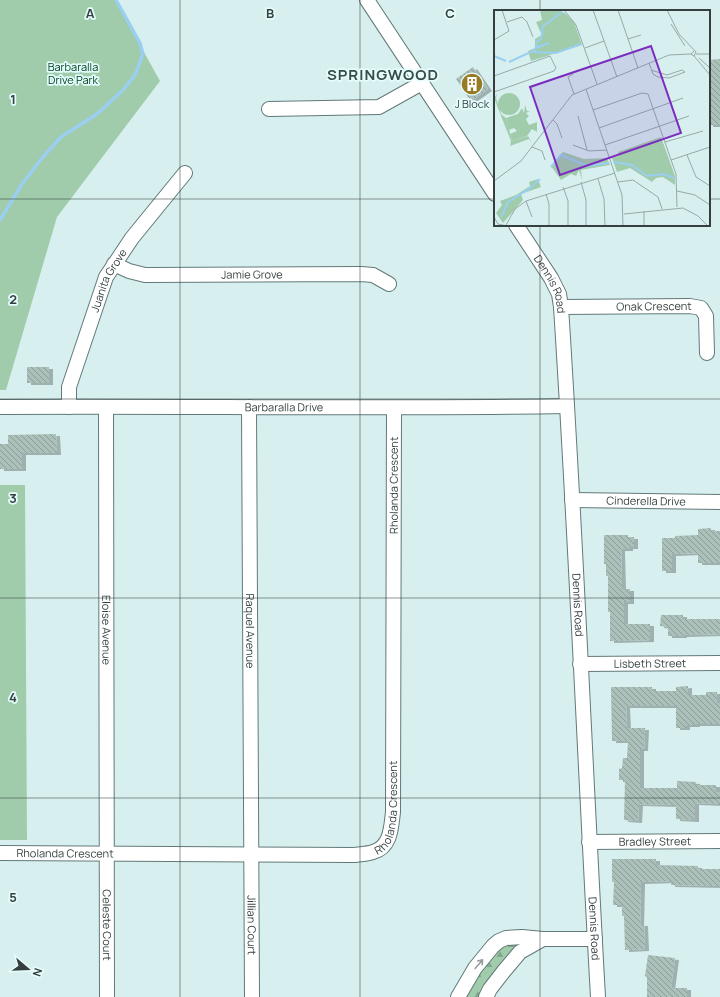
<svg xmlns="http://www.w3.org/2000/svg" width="720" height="997" font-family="Manrope,sans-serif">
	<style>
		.forest { fill: url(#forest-firs) }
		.park { fill: #a0ccac }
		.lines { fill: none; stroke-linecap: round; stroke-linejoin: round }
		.stream { stroke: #9acff1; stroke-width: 3.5 }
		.building { fill: url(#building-back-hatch); filter: url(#shadow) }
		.minor-casing { stroke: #637979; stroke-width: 16 }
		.minor { stroke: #fff; stroke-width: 14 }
		.oneway { stroke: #9a9f9f }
		.grid { fill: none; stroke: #353f3f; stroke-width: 1; stroke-opacity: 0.55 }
		.labels { text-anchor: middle; stroke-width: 3.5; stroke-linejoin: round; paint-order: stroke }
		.park-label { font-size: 11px; fill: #044220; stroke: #e4fdfc }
		.poi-label { font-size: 11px; fill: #353f3f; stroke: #e4fdfc }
		.street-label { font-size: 11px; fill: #353f3f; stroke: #e4fdfc }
		.district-label { font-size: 15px; font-weight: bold; letter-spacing: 1px; fill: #384c4c; stroke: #e4fdfc }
		.inset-river { fill: none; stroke: #9acff1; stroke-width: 2 }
		.inset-road { fill: none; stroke: #96a9a9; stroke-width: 1 }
		.view { fill: #7b2cbf; fill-opacity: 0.15; stroke: #7b2cbf; stroke-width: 2 }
		.inset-edge { fill: none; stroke: #353f3f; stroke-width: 2 }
		.grid-label { font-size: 13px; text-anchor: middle; font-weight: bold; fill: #353f3f; stroke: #e4fdfc; stroke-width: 3.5; stroke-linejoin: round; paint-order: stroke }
	</style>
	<defs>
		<pattern id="forest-firs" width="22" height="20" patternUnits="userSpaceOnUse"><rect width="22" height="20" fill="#a0ccac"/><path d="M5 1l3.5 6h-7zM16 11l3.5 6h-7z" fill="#83a78d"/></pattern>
		<pattern id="building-back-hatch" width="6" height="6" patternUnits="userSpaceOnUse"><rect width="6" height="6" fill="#aac0b9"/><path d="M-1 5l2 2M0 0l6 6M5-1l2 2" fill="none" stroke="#8b9d98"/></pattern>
		<filter id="shadow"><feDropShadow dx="4" dy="2" stdDeviation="0" flood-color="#0004"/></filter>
	</defs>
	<rect width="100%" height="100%" fill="#d7f0ef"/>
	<!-- forest -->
	<polygon class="forest" points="508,942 522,943 481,997 463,997 476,973 500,946"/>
	<!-- park -->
	<g class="park">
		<polygon points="0,0 115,0 160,81 57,217 6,390 0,390"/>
		<polygon points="0,485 25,485 27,840 0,840"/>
	</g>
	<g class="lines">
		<!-- stream -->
		<polyline class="stream" points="0,220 22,184 42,158 61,137 97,114 122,91 132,79 136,73 143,54 140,43 116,0"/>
	</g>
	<!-- building -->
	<g class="building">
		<polygon points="720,59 720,125 709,125 709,60"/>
		<polygon points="473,67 488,89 471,101 456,79"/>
		<rect x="27" y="367" width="22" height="16"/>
		<polygon points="56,434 57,453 22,453 22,469 0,469 0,444 8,444 8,435"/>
		<polygon points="711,528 711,531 720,531 720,563 698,563 698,553 672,554 672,571 662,571 662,538 675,538 675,536 698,535 698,529"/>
		<polygon points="604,535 628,535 628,537 634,537 634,547 629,547 629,549 621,549 622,589 630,589 630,602 624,602 624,624 650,624 650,640 610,641 610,612 608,612 608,576 606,576 606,564 604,564"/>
		<polygon points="661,615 683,615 683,619 720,619 720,634 683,635 683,636 668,636 668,627 660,626"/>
		<polygon points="688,686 688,695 706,695 706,692 717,692 717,703 720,703 720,724 696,724 696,725 686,725 686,728 676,728 676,706 626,706 627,728 645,728 644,749 640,749 640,788 677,788 677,781 696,782 696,785 716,785 716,792 720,792 720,804 695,803 695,820 676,819 676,805 639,804 638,821 624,820 625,780 619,780 619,769 622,768 623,758 627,758 628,741 612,741 611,687 652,687 652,691 676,691 676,687"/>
		<polygon points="612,859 656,859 656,865 698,866 698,869 720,869 720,886 671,885 671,881 641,882 640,924 644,924 645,949 625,950 624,916 622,916 622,905 613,905 614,882 612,882"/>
		<polygon points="648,955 675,958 671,988 687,988 687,997 647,997 647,977 645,976"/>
	</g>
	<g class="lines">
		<!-- minor casing -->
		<g class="minor-casing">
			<g id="minor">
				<polyline points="367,0 495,194"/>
				<polyline points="269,109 379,107 422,83"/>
				<path id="s1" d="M516,225L551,278L559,294L561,307C576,537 585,767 598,997"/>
				<path id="s2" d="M114,264L129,271L145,275L361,274L373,275L389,284"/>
				<path id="s3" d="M561,307L690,306L701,308L706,316L707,353"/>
				<path id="s4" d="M0,407C189,406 378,409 567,406"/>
				<path id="s5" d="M69,407V387L106,277L132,238L185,173"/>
				<path id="s6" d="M106,407L107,997"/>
				<path id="s7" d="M249,407L252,997"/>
				<path id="s8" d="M572,500L720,502"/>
				<path id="s9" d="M580,664L720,663"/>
				<path id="s10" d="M589,842L720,841"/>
				<path id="s11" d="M0,853L354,855C360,854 368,854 373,852C391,847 391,828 393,812L394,408"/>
				<polyline points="458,997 475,968 493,946 499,941 506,938 522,937 543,939 595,939"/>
				<polyline points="486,997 490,989 504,971 520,952 543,939"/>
			</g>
		</g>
		<!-- minor -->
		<use href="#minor" class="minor"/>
	</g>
	<!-- one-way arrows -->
	<defs><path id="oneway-shaft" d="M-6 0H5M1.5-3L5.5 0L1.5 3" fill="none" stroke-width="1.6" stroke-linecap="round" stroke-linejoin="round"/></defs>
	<use class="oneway" href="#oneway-shaft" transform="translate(479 964) rotate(-50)"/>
	<!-- grid -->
	<path class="grid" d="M180,0V997M360,0V997M540,0V11M0,199H495M709,199H720M540,225V997M0,399H720M0,598H720M0,798H720"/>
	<!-- icons -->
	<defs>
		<g id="building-disc" transform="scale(1.15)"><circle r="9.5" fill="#977a23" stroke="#e4fdfc"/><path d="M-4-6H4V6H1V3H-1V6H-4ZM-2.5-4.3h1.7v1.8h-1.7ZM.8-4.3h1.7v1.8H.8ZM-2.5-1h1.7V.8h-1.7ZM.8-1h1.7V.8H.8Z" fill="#fff"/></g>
	</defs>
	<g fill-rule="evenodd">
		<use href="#building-disc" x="472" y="84"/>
	</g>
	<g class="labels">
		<!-- park labels -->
		<g class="park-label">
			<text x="73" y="71">Barbaralla<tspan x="73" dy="13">Drive Park</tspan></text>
		</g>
		<!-- poi labels -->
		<g class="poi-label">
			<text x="472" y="108">J Block</text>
		</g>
		<!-- street labels -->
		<g class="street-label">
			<text dy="4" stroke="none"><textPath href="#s2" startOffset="140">Jamie Grove</textPath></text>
			<text dy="4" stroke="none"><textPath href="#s5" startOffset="134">Juanita Grove</textPath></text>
			<text dy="4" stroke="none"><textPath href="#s1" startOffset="69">Dennis Road</textPath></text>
			<text dy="4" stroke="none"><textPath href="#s3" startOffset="93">Onak Crescent</textPath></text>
			<text dy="4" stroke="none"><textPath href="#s4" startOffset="284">Barbaralla Drive</textPath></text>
			<text dy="4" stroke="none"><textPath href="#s11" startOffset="748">Rholanda Crescent</textPath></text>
			<text dy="4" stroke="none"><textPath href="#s8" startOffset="74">Cinderella Drive</textPath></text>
			<text dy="4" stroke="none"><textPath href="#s1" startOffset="393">Dennis Road</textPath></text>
			<text dy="4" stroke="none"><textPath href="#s6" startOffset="223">Eloise Avenue</textPath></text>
			<text dy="4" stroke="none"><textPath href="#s7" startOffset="224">Raquel Avenue</textPath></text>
			<text dy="4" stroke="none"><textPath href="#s9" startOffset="70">Lisbeth Street</textPath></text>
			<text dy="4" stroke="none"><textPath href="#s11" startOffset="424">Rholanda Crescent</textPath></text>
			<text dy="4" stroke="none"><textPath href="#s10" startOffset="66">Bradley Street</textPath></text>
			<text dy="4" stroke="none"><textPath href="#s11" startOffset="65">Rholanda Crescent</textPath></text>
			<text dy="4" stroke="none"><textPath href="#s6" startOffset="518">Celeste Court</textPath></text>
			<text dy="4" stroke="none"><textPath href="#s7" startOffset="518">Jillian Court</textPath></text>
			<text dy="4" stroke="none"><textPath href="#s1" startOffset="717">Dennis Road</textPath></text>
		</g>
		<!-- district labels -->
		<g class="district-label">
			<text x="383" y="80">SPRINGWOOD</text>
		</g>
	</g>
	<!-- overview -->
	<g transform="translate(494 10)">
		<rect width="216" height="216" fill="#d7f0ef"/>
		<path d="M31,95L33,101H36L32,103L35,106L32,109L35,115L43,112V122L38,119L33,126L18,131L16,124L23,121L20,118L15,120L12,108L24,104L28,98L30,103Z" fill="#a0ccac"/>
		<path d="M46,0H65L72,4L80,12L88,35L37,51L34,41L41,38V29L48,25L42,12L48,10ZM4 94a11 11 0 1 1 22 0a11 11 0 1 1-22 0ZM3,84L2,88L7,104L12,108L18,131L34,126L38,133L35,129L16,136L17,131L0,88ZM167,127L181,166V175L169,167L162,168L158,172L136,158L123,162L118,148L125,146L124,142ZM69,142L90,149L113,148L116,155L87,160L88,170L85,160L82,166L77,164L67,170L57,156ZM44,169L47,177L27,184L29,190L9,213L2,203L8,195L6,191L22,185L36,176L35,172Z" fill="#a0ccac"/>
		<path class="inset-river" d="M42,38L55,33M40,42L62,43L87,34M0,46L12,51M15,52L41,40L43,32L47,29L49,16L68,2M119,152L138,155L153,166L170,164L180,168M57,157L67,145L93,156L115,153M7,207L14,192L35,179L46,169"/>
		<path class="inset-road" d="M70,0L82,15L103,74M99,0L123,67M124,0L144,58M173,0L185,24L202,42L200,46L197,44L200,41M13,12L28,7L33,12L39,27M177,14L191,36M134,29L147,25M0,30L15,21L8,0M91,38L110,31M202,44H216M200,46L216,65M205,48L216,58M155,53L159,64L164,67L175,68L191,62L188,60L173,65L157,60M79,64L74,67L80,84M0,66L56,46L62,58L60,61L0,82M92,79L128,185L129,216M99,100L148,83L154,84L182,164L183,197M84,106L93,140M59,110L63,114L68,128M105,118L189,88M171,132L209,121M79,135L95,141L113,140M111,135L195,106M38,137L48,141L51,150M193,145L202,167L216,176M177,150L216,137M104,169L110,189L111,216M0,171L27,151L78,85L175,45L197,44M87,172L92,190V216M124,172L139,170L164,187L168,199M69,177L74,191V216M183,181L201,185L216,195M52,184L55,194V216M32,191L38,207M150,201V216M130,204L189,198L204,206L214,216M0,207L4,214L13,216M12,215L21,199L32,191L121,163M168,216H188"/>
		<path class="view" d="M157,36L187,123L66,165L36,77Z"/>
		<rect width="216" height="216" class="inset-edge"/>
	</g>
	<g class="grid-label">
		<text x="90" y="18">A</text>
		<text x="270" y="18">B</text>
		<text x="450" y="18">C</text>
		<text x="13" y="104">1</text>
		<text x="13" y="304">2</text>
		<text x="13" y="503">3</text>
		<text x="13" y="702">4</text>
		<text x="13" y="902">5</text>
	</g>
	<!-- north arrow -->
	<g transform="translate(28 969) rotate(109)" stroke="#e4fdfc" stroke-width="3" paint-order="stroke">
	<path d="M0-3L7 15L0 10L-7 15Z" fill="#353f3f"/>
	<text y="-6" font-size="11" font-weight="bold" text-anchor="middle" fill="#353f3f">N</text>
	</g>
</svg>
